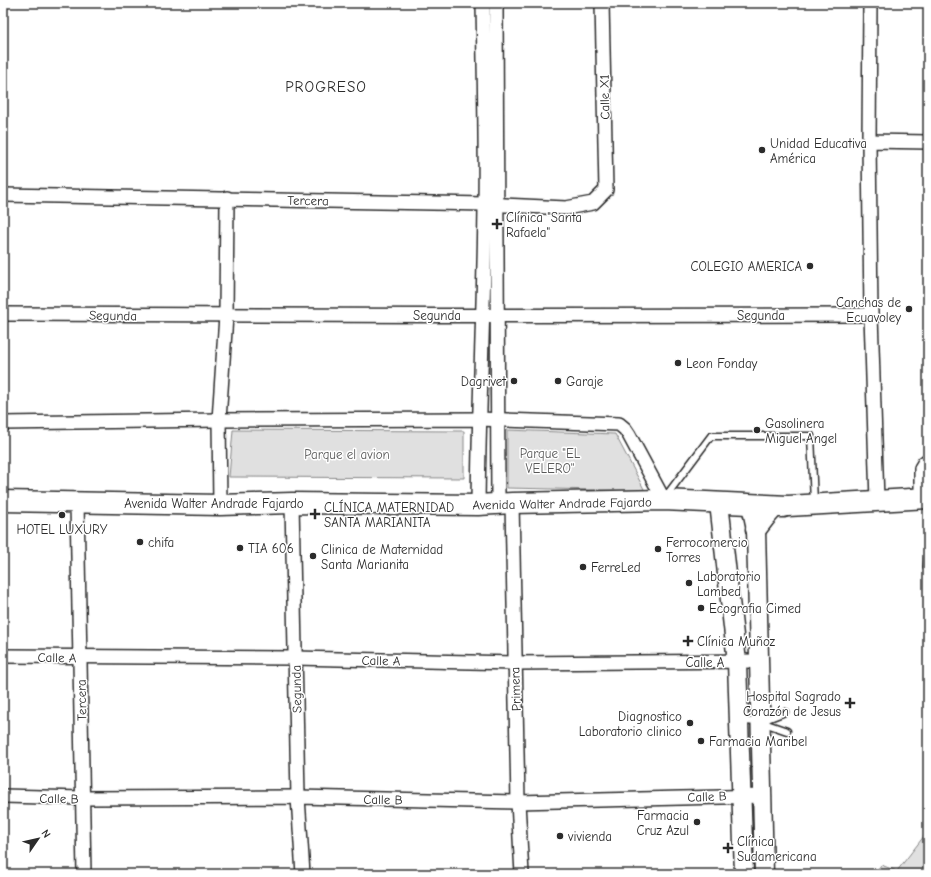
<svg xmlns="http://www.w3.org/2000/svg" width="931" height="877" font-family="'Comic Neue',sans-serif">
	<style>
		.green { fill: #e0e0e0; stroke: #868686 }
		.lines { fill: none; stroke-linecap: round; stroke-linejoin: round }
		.lane-casing { stroke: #2b2b2b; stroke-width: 9 }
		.street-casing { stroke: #2b2b2b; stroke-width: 16 }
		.secondary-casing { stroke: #2b2b2b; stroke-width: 21 }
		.primary-casing { stroke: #2b2b2b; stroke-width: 23 }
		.lane { stroke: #fff; stroke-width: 6 }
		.street { stroke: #fff; stroke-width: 13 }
		.secondary { stroke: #fff; stroke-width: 18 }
		.primary { stroke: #fff; stroke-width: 20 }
		.poi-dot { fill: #2b2b2b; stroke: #fff; stroke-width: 1.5 }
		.labels { text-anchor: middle; stroke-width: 3; stroke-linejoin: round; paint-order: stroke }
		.street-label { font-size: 13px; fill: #2b2b2b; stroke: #fff }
		.poi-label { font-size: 13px; fill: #2b2b2b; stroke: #fff; text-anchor: start }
		.park-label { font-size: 13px; fill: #585858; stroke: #fff }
		.quarter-label { font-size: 15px; letter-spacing: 1px; fill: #2b2b2b; stroke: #fff }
	</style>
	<rect width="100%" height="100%" fill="#fff"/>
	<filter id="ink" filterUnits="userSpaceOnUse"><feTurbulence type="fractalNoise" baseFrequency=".025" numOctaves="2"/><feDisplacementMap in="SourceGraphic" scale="8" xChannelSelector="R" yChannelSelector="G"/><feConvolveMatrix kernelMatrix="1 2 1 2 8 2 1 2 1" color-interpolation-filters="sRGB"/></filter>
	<g filter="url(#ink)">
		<!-- green -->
		<g class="green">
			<polygon points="233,430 464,431 464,478 229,477"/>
			<polygon points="507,430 615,434 645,491 507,488"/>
			<polygon points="928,831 928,874 874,874 881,865 897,871"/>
		</g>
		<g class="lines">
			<!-- lane casing -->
			<g class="lane-casing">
				<g id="lane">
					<polyline points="666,496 711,436 811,436 814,502"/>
					<polyline points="927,567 928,554"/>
					<polyline points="741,721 761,722 787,731"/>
					<polyline points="762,721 785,712"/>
				</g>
			</g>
			<!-- street casing -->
			<g class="street-casing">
				<g id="street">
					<polyline points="496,3 498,504"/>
					<polyline points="869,141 870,3"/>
					<polyline points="3,195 485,204 566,208 593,203 606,190 602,3"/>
					<path d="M3,314C292,317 582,315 871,315"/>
					<polyline points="3,423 219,420 478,419 619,424 625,429 629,435 664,500"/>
					<polyline points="921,498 921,468 924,463 928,460"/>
					<polyline points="877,501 871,315 869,141 928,142"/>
					<polyline points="77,503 84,874"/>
					<polyline points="292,503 298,797 303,874"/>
					<polyline points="512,503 518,802 522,874"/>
					<polyline points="220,505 219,420 226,316 227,198"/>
					<path d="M478,505C479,405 484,306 485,206C486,138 484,71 483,3"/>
					<polyline points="3,656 295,658 514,663 759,661"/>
					<polyline points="3,796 82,798 298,797 518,802 763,796"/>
				</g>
			</g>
			<!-- secondary casing -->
			<g class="secondary-casing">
				<g id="secondary">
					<polyline points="719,503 737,662 744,874"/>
					<polyline points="751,505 756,529 764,874"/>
				</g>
			</g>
			<!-- primary casing -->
			<g class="primary-casing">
				<g id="primary">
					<polyline points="3,501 220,505 292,503 478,505 512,503 664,500 788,506 928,498"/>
					<polyline points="756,529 766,516 774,507 783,507"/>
				</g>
			</g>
			<!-- lane -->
			<use href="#lane" class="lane"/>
			<!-- street -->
			<use href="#street" class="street"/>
			<!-- secondary -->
			<use href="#secondary" class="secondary"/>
			<!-- primary -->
			<use href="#primary" class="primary"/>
		</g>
	</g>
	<!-- markers -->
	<g class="poi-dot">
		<circle cx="762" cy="150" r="4"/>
		<path d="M495 218h4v4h4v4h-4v4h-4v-4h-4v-4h4z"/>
		<circle cx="810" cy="266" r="4"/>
		<circle cx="909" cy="309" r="4"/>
		<circle cx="678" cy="363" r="4"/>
		<circle cx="514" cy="381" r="4"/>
		<circle cx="558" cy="381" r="4"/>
		<circle cx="757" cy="430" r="4"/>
		<path d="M313 508h4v4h4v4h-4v4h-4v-4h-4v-4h4z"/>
		<circle cx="62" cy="515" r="4"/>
		<circle cx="140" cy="542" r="4"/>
		<circle cx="240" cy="548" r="4"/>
		<circle cx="658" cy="549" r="4"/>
		<circle cx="313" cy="556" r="4"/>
		<circle cx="583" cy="567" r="4"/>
		<circle cx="689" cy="583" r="4"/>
		<circle cx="701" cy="608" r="4"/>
		<path d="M686 635h4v4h4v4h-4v4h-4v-4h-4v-4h4z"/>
		<path d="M848 697h4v4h4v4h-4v4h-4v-4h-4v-4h4z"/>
		<circle cx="690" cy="723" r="4"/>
		<circle cx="701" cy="741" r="4"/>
		<circle cx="697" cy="822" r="4"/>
		<circle cx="560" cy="836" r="4"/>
		<path d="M726 842h4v4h4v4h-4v4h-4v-4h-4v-4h4z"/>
	</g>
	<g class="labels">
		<!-- street labels -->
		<g class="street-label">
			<text transform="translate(604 97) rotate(-91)" y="5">Calle X1</text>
			<text transform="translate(308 200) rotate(1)" y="5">Tercera</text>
			<text transform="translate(113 315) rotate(1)" y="5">Segunda</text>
			<text x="437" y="320">Segunda</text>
			<text x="761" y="320">Segunda</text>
			<text x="214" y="508">Avenida Walter Andrade Fajardo</text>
			<text transform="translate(562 503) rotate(-1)" y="5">Avenida Walter Andrade Fajardo</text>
			<text transform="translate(57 657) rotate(1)" y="5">Calle A</text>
			<text transform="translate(381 660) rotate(1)" y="5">Calle A</text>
			<text x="705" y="667">Calle A</text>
			<text transform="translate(296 689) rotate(-91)" y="5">Segunda</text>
			<text transform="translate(515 689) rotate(-92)" y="5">Primera</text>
			<text transform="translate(81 700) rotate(-91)" y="5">Tercera</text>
			<text transform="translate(707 796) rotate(-2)" y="5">Calle B</text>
			<text transform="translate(59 798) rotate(1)" y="5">Calle B</text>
			<text transform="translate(383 799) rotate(1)" y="5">Calle B</text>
		</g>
		<!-- poi labels -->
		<g class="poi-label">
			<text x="770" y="148">Unidad Educativa<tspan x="770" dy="15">América</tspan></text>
			<text x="506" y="222">Clínica "Santa<tspan x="506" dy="15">Rafaela"</tspan></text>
			<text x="802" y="271" text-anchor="end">COLEGIO AMERICA</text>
			<text x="901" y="307" text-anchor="end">Canchas de<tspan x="901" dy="15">Ecuavoley</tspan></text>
			<text x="686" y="368">Leon Fonday</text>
			<text x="506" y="386" text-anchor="end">Dagrivet</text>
			<text x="566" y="386">Garaje</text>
			<text x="765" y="428">Gasolinera<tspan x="765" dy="15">Miguel Angel</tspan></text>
			<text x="324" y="512">CLÍNICA MATERNIDAD<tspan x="324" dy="15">SANTA MARIANITA</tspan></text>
			<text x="62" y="534" text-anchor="middle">HOTEL LUXURY</text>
			<text x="148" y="547">chifa</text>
			<text x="666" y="547">Ferrocomercio<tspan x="666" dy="15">Torres</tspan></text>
			<text x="248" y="553">TIA 606</text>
			<text x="321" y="554">Clinica de Maternidad<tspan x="321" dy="15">Santa Marianita</tspan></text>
			<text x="591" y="572">FerreLed</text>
			<text x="697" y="581">Laboratorio<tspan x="697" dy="15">Lambed</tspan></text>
			<text x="709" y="613">Ecografia Cimed</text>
			<text x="697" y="646">Clínica Muñoz</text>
			<text x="841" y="701" text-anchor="end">Hospital Sagrado<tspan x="841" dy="15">Corazón de Jesus</tspan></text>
			<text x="682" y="721" text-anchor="end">Diagnostico<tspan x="682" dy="15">Laboratorio clinico</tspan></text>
			<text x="709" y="746">Farmacia Maribel</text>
			<text x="689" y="820" text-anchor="end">Farmacia<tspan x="689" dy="15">Cruz Azul</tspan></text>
			<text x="568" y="841">vivienda</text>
			<text x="737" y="846">Clínica<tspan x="737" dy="15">Sudamericana</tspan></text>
		</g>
		<!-- park labels -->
		<g class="park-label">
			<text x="550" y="458">Parque "EL<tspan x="550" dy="15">VELERO"</tspan></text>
			<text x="347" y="459">Parque el avion</text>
		</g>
		<!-- quarter labels -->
		<g class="quarter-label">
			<text x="326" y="92">PROGRESO</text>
		</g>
	</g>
	<!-- margin -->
	<rect width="931" height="877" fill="none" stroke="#fff" stroke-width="16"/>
	<rect x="8" y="8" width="915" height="861" fill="none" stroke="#2b2b2b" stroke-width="1.5" filter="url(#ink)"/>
	<!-- north arrow -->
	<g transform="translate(38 839) rotate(56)" stroke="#ffffff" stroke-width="3" paint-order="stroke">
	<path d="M0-3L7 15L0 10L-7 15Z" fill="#2b2b2b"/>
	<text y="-6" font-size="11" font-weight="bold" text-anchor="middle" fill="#2b2b2b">N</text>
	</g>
</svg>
